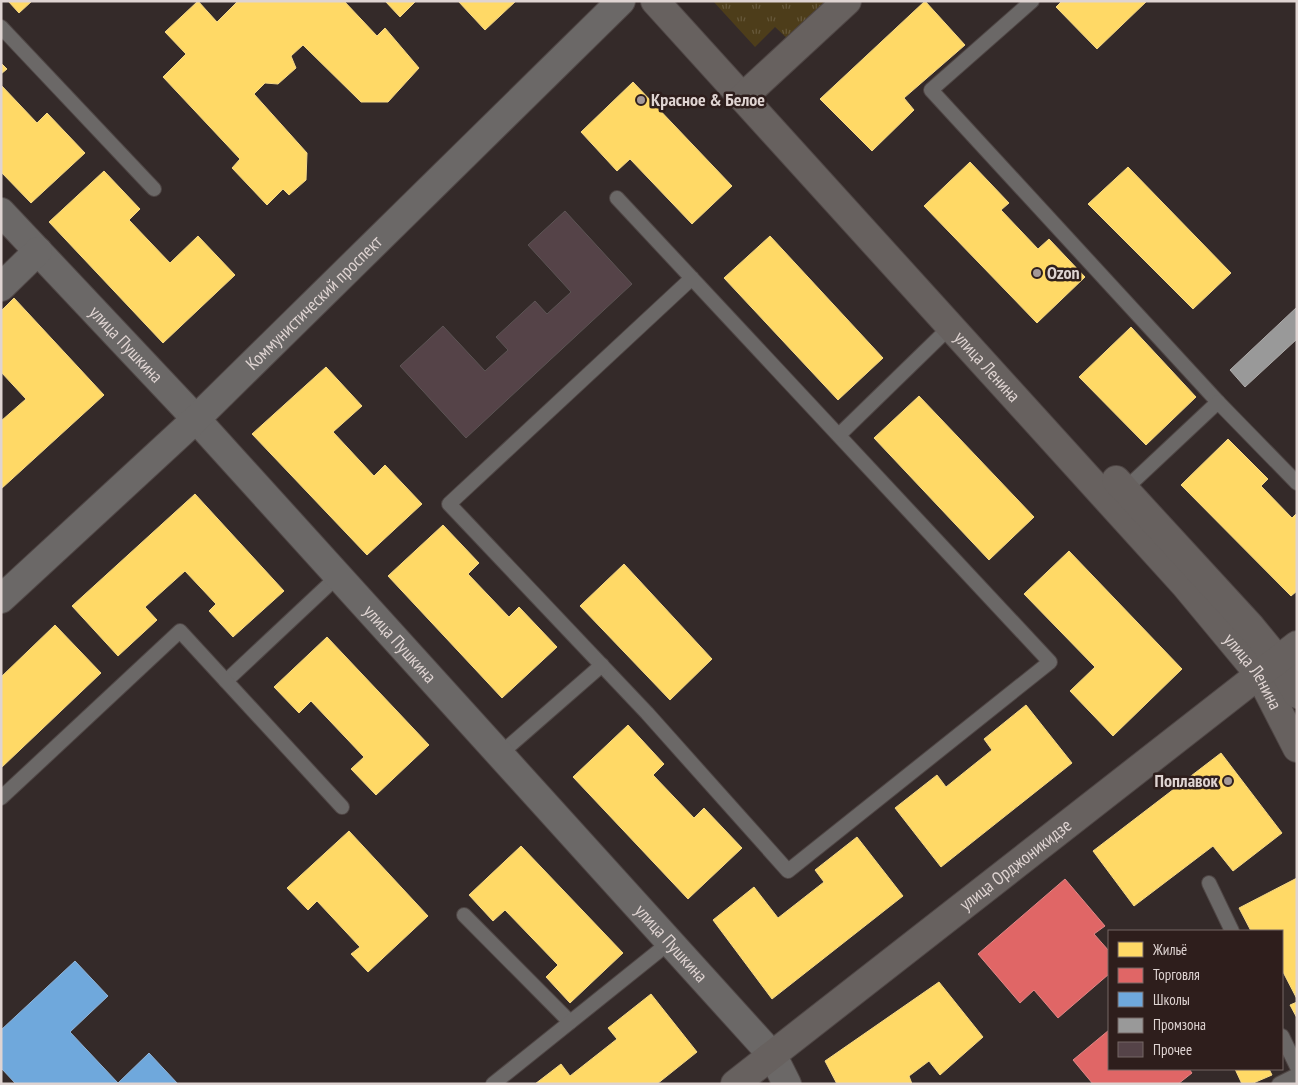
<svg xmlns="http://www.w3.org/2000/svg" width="1298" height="1085" font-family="'PT Sans Narrow',sans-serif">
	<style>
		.park { fill: url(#park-tufts) }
		.homes { fill: #ffd966; stroke: #f5d886 }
		.shops { fill: #e06666; stroke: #e08786 }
		.schools { fill: #6fa8dc; stroke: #91b5d9 }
		.industry { fill: #999; stroke: #aeabaa }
		.building { fill: #554348; stroke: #5c5454 }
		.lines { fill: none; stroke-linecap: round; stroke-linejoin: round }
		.lane-casing { stroke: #4f4645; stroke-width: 16 }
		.street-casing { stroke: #4f4645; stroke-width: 30 }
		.secondary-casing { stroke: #4f4645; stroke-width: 30 }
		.lane { stroke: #6b6867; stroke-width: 14 }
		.street { stroke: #6b6867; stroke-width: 28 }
		.secondary { stroke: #67615f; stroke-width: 28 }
		.poi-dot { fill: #a39897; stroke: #2e1e1c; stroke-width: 2 }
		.labels { text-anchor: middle; stroke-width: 5; stroke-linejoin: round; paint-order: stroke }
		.poi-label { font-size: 18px; font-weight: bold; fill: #dfd4d2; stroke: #2e1e1c; text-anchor: start }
		.street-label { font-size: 18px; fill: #dfd4d2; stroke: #2e1e1c }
	</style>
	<defs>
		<pattern id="park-tufts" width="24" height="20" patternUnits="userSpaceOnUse" patternTransform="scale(1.25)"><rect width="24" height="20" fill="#4d3d1a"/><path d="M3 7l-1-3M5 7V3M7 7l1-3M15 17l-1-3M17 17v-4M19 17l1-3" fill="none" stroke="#66583a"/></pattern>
	</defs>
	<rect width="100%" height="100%" fill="#342a29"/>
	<!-- park -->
	<polygon class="park" points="713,1 832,1 790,41 775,27 755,47"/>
	<!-- homes -->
	<g class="homes">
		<polygon points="8,1 32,1 19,13"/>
		<polygon points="198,1 217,22 238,1 344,1 377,36 385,28 419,68 388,102 361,102 303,45 291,56 296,68 278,84 265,83 254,94 307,153 306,180 289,195 283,189 267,205 232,168 240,159 163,77 186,54 165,32"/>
		<polygon points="385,1 416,1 400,17"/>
		<polygon points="458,1 516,1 485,30"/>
		<polygon points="925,1 965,45 904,98 914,110 872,151 820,99"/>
		<polygon points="1062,1 1147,1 1097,49 1056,7"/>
		<polygon points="1,63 7,69 1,74"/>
		<polygon points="633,82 732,186 692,224 630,159 617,171 581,132"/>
		<polygon points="1,85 37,123 47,113 85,153 31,203 1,172"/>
		<polygon points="970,162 1009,203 1001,210 1038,249 1049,239 1085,277 1037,323 924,206"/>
		<polygon points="1128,167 1231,273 1193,309 1088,204"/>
		<polygon points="104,171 140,209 129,220 170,263 198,236 235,275 163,343 49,222"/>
		<polygon points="770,236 883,358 838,400 724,278"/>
		<polygon points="14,298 104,395 1,489 1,421 26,399 1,372 1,311"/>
		<polygon points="1131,327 1196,397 1146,445 1079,377"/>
		<polygon points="326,367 362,406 333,432 374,476 385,465 422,504 367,555 252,434"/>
		<polygon points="919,396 1034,517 989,560 874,438"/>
		<polygon points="1228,439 1268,479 1261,486 1292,518 1297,513 1297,591 1291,596 1181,485"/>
		<polygon points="195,494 284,591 233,637 209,611 216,604 185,571 145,607 157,620 118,656 72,606"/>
		<polygon points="443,525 479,563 468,574 509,617 519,607 557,647 502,698 388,576"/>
		<polygon points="1069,551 1182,669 1113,736 1070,691 1095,667 1024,594"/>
		<polygon points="624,564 712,659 670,700 580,606"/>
		<polygon points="55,625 101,673 1,768 1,677"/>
		<polygon points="327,637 429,745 376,795 351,769 364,757 311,701 299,713 274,687"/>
		<polygon points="1026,705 1072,763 941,867 895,808 937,775 946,787 992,750 984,739"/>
		<polygon points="628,725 664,764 653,775 694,818 704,808 742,848 688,899 573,777"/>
		<polygon points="1221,753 1282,833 1233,871 1213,846 1134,906 1093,851"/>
		<polygon points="349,831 428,916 368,972 351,954 360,947 317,901 308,910 287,888"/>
		<polygon points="857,837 903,896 772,999 713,920 754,887 778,918 824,882 815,870"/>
		<polygon points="521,846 623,953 570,1003 546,977 558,965 505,910 493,921 469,895"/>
		<polygon points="1297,878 1297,999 1282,970 1282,931 1251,931 1239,908"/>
		<polygon points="939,982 983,1037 940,1075 929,1061 909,1076 912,1084 837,1084 825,1061"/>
		<polygon points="651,994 697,1052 657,1084 535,1084 561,1064 570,1076 617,1039 608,1028"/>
		<polygon points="1297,1002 1297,1018 1290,1005"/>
		<polygon points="1235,1069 1269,1069 1272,1075 1251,1084 1242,1084"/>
	</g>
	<!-- shops -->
	<g class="shops">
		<polygon points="1065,879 1105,926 1094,934 1109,951 1109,974 1058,1018 1034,990 1020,1003 978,954"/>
		<polygon points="1109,1030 1109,1069 1189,1069 1192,1073 1178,1084 1093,1084 1073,1060"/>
	</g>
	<!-- schools -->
	<polygon class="schools" points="75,961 108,996 70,1032 118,1083 149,1053 178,1084 16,1084 1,1068 1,1030"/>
	<!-- industry -->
	<polygon class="industry" points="1297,307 1297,339 1245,387 1230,370"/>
	<!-- building -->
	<polygon class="building" points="565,211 632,284 466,438 400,366 443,326 485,371 508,350 496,337 535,301 547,314 571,292 528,245"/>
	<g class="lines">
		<!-- lane casing -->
		<g class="lane-casing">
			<g id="lane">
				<polyline points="1032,1 931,90 1218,402"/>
				<polyline points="1,27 154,189"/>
				<polyline points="617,198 1050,662 788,871 647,713 449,504 692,278"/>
				<polyline points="839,435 951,326"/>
				<polyline points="1122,492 1218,402 1297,483"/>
				<polyline points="226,681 338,576"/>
				<polyline points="500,754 602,665"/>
				<polyline points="1,798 180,631 342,807"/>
				<polyline points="1209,883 1232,931"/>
				<polyline points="464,915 570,1022"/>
				<polyline points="1282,1036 1297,1067"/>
				<polyline points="493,1084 670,942"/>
				<polyline points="1279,1084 1297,1075"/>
			</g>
		</g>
		<!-- street casing -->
		<g class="street-casing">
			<g id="street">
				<path id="s1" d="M1,212L196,419L773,1056L787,1084"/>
				<polyline points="1,287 38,251"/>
				<path id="s2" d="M1,599L196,419L621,1"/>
			</g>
		</g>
		<!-- secondary casing -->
		<g class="secondary-casing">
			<g id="secondary">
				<path id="s3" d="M655,1L1185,585L1259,674L1297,748"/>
				<polyline points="743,97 847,1"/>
				<polyline points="1116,480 1251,627 1278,660 1297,694"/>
				<path id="s4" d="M735,1084L1297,645"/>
			</g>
		</g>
		<!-- lane -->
		<use href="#lane" class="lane"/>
		<!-- street -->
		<use href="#street" class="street"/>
		<!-- secondary -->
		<use href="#secondary" class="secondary"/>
	</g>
	<!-- markers -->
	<g class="poi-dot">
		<circle cx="641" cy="100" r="5"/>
		<circle cx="1037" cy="273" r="5"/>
		<circle cx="1228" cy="781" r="5"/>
	</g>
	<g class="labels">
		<!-- poi labels -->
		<g class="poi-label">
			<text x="651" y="106">Красное &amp; Белое</text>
			<text x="1047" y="279">Ozon</text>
			<text x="1218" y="787" text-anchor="end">Поплавок</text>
		</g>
		<!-- street labels -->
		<g class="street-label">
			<text dy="6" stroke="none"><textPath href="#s2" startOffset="431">Коммунистический проспект</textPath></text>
			<text dy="6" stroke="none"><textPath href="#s1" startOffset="182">улица Пушкина</textPath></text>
			<text dy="6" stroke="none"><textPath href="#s3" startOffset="494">улица Ленина</textPath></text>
			<text dy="6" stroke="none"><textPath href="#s1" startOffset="588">улица Пушкина</textPath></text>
			<text dy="6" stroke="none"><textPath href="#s3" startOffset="899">улица Ленина</textPath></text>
			<text dy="6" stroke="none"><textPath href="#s4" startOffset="356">улица Орджоникидзе</textPath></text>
			<text dy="6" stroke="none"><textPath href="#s1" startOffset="992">улица Пушкина</textPath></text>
		</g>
	</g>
	<!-- border -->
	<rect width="1298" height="1085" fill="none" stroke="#dfd4d2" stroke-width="5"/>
	<!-- legend -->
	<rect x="1108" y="930" width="175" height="140" fill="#2e1e1c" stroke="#756765"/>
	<rect x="1118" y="942" width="25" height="15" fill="#ffd966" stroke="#756765"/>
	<text x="1153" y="955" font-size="15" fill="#dfd4d2">Жильё</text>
	<rect x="1118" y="968" width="25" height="15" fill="#e06666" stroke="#756765"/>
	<text x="1153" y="980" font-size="15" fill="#dfd4d2">Торговля</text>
	<rect x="1118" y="992" width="25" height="15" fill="#6fa8dc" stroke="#756765"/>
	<text x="1153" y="1005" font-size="15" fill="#dfd4d2">Школы</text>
	<rect x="1118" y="1018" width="25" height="15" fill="#999999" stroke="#756765"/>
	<text x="1153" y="1030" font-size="15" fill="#dfd4d2">Промзона</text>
	<rect x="1118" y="1042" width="25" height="15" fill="#554348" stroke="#756765"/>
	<text x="1153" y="1055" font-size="15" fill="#dfd4d2">Прочее</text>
</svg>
